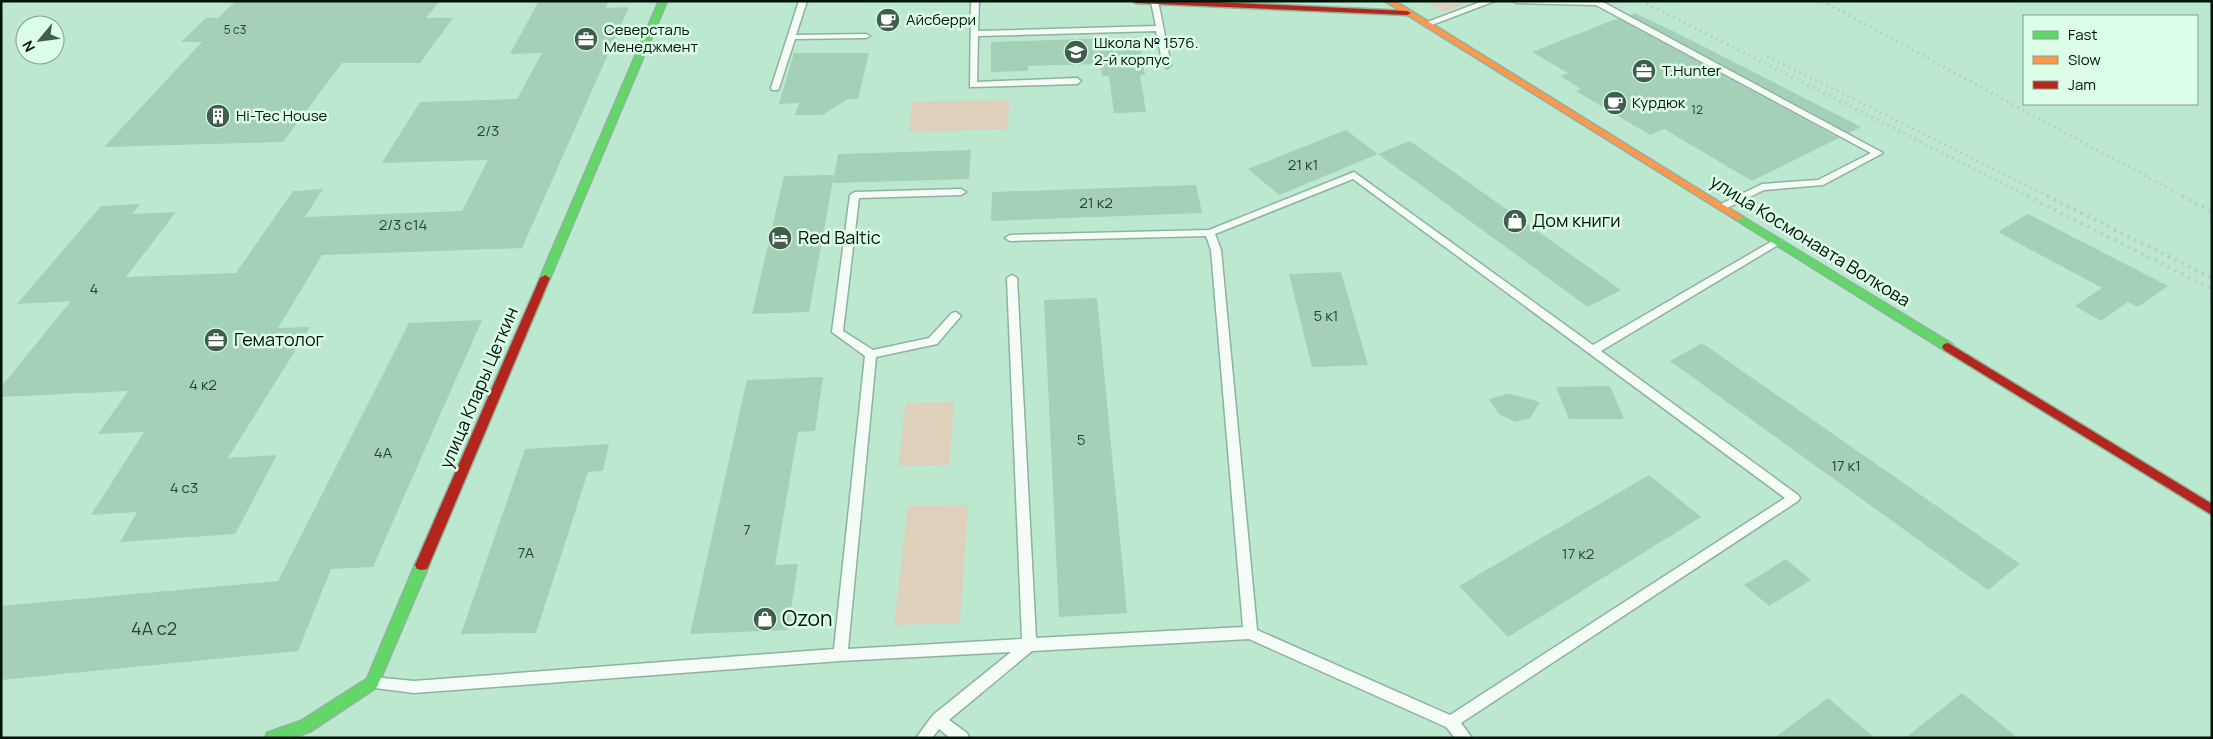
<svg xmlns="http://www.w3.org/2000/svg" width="2213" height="739" font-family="Manrope,sans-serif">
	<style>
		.green { fill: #ded0ba }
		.building { fill: #a4d0b7 }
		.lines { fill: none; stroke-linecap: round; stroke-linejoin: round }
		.lane-casing { stroke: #8eb29e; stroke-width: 3 }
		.fast-casing { stroke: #8eb29e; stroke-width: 3 }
		.slow-casing { stroke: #8eb29e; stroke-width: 3 }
		.jam-casing { stroke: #8eb29e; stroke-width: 3 }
		.lane { fill: #f5fcf8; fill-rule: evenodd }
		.fast { fill: #63d668; fill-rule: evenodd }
		.slow { fill: #ff974d; fill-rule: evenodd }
		.jam { fill: #b3261e; fill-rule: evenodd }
		.rail-far1 { stroke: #c0cdc6; stroke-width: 3; stroke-dasharray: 2 4; stroke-linecap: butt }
		.rail { stroke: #c0cdc6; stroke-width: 4; stroke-dasharray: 2.5 5; stroke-linecap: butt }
		.labels { text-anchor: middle; stroke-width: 5; stroke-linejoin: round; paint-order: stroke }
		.far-number-label { font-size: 12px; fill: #2a4334 }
		.far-poi-label { font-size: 15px; fill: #001307; stroke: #dcfde8; text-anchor: start }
		.number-label { font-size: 15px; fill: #2a4334 }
		.poi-label { font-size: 18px; fill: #001307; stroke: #dcfde8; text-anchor: start }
		.street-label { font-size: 18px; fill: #001307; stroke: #dcfde8 }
		.near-number-label { font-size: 18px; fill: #2a4334 }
		.near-poi-label { font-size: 21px; fill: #001307; stroke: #dcfde8; text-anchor: start }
	</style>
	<rect width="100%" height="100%" fill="#bbe8ce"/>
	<!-- green -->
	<g class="green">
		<polygon points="1426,1 1473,1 1443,12"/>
		<polygon points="1009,100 1008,129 909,132 912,102"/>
		<polygon points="954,402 949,465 898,466 906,403"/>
		<polygon points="968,505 960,623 894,625 908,506"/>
	</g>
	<!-- building -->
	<g class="building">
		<polygon points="236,1 440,1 426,18 453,18 420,63 342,63 283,142 104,147 202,42 181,42 206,18 218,18"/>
		<polygon points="539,1 609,1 606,8 629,7 522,248 322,255 278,328 310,327 228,458 277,455 235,534 120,542 137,512 91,515 144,432 98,434 128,391 1,397 1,387 71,301 17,304 101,206 140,204 132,214 176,212 126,277 236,273 293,191 323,189 305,217 462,211 488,160 382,163 420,102 517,99 542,53 510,54"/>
		<polygon points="1635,13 1677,33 1861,127 1849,133 1630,15"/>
		<polygon points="1616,19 1619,19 1839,138 1752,181 1664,129 1650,135 1576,91 1581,89 1560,76 1568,73 1532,52"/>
		<polygon points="1138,37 1145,75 1140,75 1146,112 1114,113 1109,76 1102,76 1101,64 1028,66 1028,71 991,72 991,42"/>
		<polygon points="794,53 869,53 858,99 848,99 822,115 795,115 799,103 779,104"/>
		<polygon points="1346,130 1378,154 1279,195 1248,169"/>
		<polygon points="1410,141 1621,290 1588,307 1378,154"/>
		<polygon points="971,150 969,179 833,183 838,154"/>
		<polygon points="834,175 809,312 752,314 784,176"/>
		<polygon points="1196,185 1202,213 991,221 992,192"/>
		<polygon points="2028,214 2168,286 2138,307 2128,302 2101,321 2075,306 2102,288 1998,232"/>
		<polygon points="1341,272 1368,365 1312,367 1289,274"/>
		<polygon points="1097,298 1127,613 1059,617 1044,300"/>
		<polygon points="482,320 373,567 331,569 298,651 1,680 1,606 278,581 409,323"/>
		<polygon points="1702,343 2020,564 1988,590 1670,361"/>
		<polygon points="823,377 815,431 798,432 775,565 798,564 788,630 690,634 747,380"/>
		<polygon points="1610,386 1624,419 1569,419 1556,387"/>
		<polygon points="1507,394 1514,395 1540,402 1530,418 1515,422 1499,414 1489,399"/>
		<polygon points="609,444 603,471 588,472 536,633 461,634 525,449"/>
		<polygon points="1649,475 1701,517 1508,637 1459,586"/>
		<polygon points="1786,559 1811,580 1769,606 1744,585"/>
		<polygon points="1962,693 2018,738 1905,738"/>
		<polygon points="1828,698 1875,738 1774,738"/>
	</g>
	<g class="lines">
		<!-- lane casing -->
		<g class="lane-casing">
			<g id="lane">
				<polygon points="799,1 807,1 796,35 866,34 870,36 866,38 795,39 779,88 778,90 772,90 771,88"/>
				<polygon points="971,1 979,1 978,31 1156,26 1151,2 1158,1 1171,65 1167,68 1163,65 1156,31 978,36 977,82 1077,78 1081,81 1077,84 970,87"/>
				<polygon points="1483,1 1495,1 1429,26 1422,24"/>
				<polygon points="1513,1 1601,1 1883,153 1823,185 1764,190 1725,209 1719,209 1717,207 1719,205 1762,184 1818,180 1871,153 1596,5 1517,3"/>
				<path d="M1354,172L1593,345L1774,240H1782L1783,242L1601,351L1798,495L1800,498L1798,501L1461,723L1472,738H1455L1446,727L1249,639L1032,651L949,720L967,733L969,738H950L939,729L932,738H916L933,715L1011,652L840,661L414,693L367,687L365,683L367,679L372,677L414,681L834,649L865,356L832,332L850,195L855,192L961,189L966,192L961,195L859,198L843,331L873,350L929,338L952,313L956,312L961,316L937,344L876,357L848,649L1022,639L1007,278L1012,275L1017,278L1036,638L1243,627L1211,250L1206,236L1010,241L1005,238L1010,235L1209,230ZM1353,179L1785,498L1450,715L1257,630L1221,250L1215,234Z"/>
			</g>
		</g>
		<!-- fast casing -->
		<g class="fast-casing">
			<g id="fast">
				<polygon points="659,1 667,1 550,278 545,281 541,280 540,278"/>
				<polygon points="1738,214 1952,344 1954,347 1952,350 1944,350 1735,219 1733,217 1735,215"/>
				<polygon points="422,560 427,561 429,565 377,687 311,731 292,738 265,738 267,733 301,721 367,679 415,565 417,561"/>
			</g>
		</g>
		<!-- slow casing -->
		<g class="slow-casing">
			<polygon id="slow" points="1385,1 1395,1 1743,217 1741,219 1735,219"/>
		</g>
		<!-- jam casing -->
		<g class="jam-casing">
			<g id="jam">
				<polygon points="1132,1 1195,1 1407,11 1411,13 1407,15 1136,3"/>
				<polygon points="545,275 550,278 429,565 427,569 422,570 417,569 415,565 540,278"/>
				<polygon points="1948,343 2212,504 2212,515 1944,350 1942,347 1944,344"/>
			</g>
		</g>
		<!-- lane -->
		<use href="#lane" class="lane"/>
		<!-- fast -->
		<use href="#fast" class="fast"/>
		<!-- slow -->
		<use href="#slow" class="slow"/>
		<!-- jam -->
		<use href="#jam" class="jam"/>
		<!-- rail-far1 -->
		<g class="rail-far1">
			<polyline points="1641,1 2030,197"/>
			<polyline points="1822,1 2184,197"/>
			<polyline points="1767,56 2050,197"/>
		</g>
		<!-- rail -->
		<g class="rail">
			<polyline points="2027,196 2212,289"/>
			<polyline points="2047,196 2212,278"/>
			<polyline points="2182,196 2212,212"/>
		</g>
	</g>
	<!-- icons -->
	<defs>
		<g id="cafe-disc" transform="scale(1.25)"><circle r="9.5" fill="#415e4d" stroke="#dcfde8"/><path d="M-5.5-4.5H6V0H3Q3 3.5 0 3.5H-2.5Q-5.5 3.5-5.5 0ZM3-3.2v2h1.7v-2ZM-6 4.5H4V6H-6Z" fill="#fff"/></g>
		<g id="office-disc" transform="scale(1.25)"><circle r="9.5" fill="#415e4d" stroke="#dcfde8"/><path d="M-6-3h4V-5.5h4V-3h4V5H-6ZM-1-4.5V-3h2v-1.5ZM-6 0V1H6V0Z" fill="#fff"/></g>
		<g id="school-disc" transform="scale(1.25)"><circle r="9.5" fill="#415e4d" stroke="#dcfde8"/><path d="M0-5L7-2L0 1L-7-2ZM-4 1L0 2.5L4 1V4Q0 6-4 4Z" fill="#fff"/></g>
		<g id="building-disc" transform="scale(1.25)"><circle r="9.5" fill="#415e4d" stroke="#dcfde8"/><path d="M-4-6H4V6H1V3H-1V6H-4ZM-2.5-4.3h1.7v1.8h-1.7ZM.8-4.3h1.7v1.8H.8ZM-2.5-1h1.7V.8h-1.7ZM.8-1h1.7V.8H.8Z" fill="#fff"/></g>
		<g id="shop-disc" transform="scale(1.25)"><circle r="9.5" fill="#415e4d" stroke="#dcfde8"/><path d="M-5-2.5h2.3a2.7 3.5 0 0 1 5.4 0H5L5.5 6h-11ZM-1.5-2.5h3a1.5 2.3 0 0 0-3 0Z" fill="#fff"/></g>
		<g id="hotel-disc" transform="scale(1.25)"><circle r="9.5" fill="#415e4d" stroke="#dcfde8"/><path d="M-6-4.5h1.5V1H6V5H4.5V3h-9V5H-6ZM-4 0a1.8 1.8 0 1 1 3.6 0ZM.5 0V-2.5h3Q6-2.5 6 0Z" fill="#fff"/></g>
	</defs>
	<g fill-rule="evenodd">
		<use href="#cafe-disc" x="888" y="20"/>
		<use href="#office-disc" x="586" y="39"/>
		<use href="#school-disc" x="1076" y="52"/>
		<use href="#office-disc" x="1644" y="71"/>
		<use href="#cafe-disc" x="1615" y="103"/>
		<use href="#building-disc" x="218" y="116"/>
		<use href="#shop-disc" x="1515" y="221"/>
		<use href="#hotel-disc" x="780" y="238"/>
		<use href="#office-disc" x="216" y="340"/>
		<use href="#shop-disc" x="765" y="619"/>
	</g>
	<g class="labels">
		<!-- far-number labels -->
		<g class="far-number-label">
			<text x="235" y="34">5 с3</text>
			<text x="1697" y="114">12</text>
		</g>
		<!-- far-poi labels -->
		<g class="far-poi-label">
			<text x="906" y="25">Айсберри</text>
			<text x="604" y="35">Северсталь<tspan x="604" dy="17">Менеджмент</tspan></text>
			<text x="1094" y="48">Школа № 1576.<tspan x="1094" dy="17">2-й корпус</tspan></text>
			<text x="1662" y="76">T.Hunter</text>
			<text x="1632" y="108">Курдюк</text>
			<text x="236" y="121">Hi-Tec House</text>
		</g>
		<!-- number labels -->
		<g class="number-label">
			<text x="488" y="136">2/3</text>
			<text x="1303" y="170">21 к1</text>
			<text x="1096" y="208">21 к2</text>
			<text x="403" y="230">2/3 с14</text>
			<text x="94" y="294">4</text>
			<text x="1326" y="321">5 к1</text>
			<text x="203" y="390">4 к2</text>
			<text x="1081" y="445">5</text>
			<text x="383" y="458">4А</text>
			<text x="1846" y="471">17 к1</text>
			<text x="184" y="493">4 с3</text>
			<text x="747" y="535">7</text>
			<text x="526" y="558">7А</text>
			<text x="1578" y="559">17 к2</text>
		</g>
		<!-- poi labels -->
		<g class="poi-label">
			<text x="1532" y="227">Дом книги</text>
			<text x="798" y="244">Red Baltic</text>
			<text x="234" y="346">Гематолог</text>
		</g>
		<!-- street labels -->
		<g class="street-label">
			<text transform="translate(1810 241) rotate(32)" y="6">улица Космонавта Волкова</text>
			<text transform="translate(479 388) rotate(-67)" y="6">улица Клары Цеткин</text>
		</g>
		<!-- near-number labels -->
		<g class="near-number-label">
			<text x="154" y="635">4А с2</text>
		</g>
		<!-- near-poi labels -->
		<g class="near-poi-label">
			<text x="782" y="626">Ozon</text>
		</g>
	</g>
	<!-- border -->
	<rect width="2213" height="739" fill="none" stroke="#001307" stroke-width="5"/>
	<!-- legend -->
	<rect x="2023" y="15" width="175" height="90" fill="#dcfde8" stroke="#849f8e"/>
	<rect x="2033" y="31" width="25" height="8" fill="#63d668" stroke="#849f8e"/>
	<text x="2068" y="40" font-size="15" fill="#001307">Fast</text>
	<rect x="2033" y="56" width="25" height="8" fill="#ff974d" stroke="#849f8e"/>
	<text x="2068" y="65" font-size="15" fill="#001307">Slow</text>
	<rect x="2033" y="81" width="25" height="8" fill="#b3261e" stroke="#849f8e"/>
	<text x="2068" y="90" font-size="15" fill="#001307">Jam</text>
	<!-- north arrow -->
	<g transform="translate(40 40) rotate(241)"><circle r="24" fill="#dcfde8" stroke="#849f8e"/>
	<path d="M0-4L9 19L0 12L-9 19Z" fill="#415e4d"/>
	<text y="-8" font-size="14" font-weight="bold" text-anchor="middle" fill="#001307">N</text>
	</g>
</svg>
